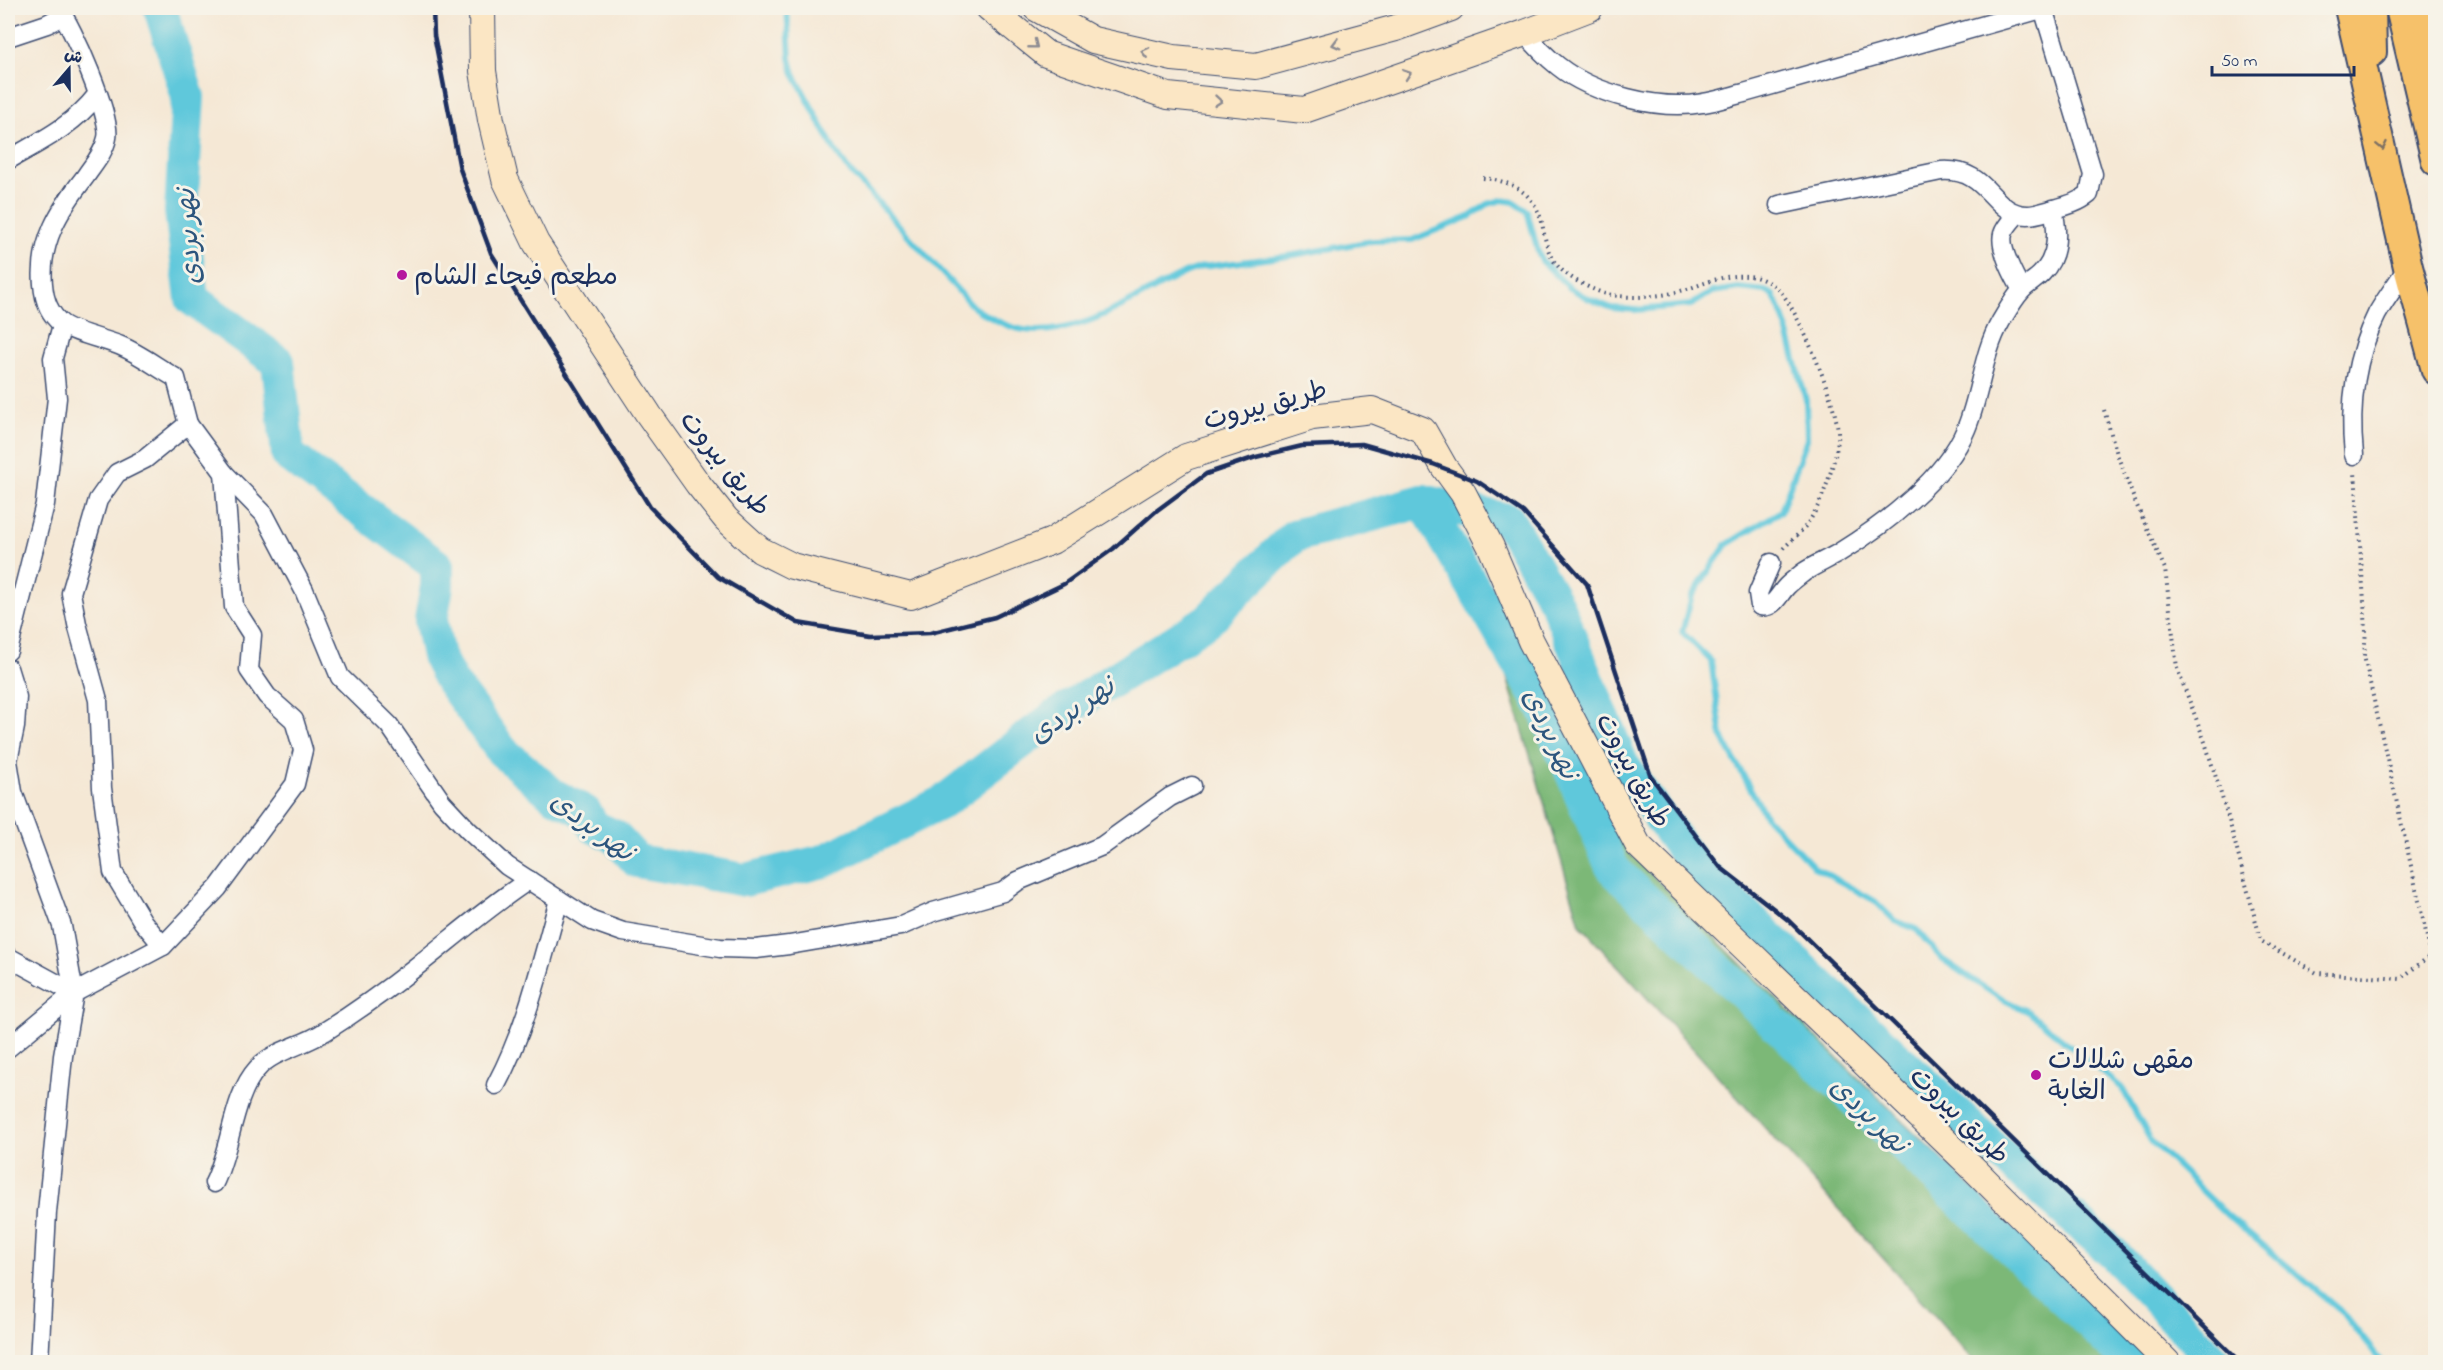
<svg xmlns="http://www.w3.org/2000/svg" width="2443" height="1370" font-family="'Indie Flower','Playpen Sans Arabic',sans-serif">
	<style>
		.forest { fill: #7bb877; stroke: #4b746a; stroke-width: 1.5 }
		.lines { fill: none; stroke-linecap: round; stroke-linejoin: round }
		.stream { stroke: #5fc8db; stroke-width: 6 }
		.river { stroke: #5fc8db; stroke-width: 34 }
		.street-casing { stroke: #3c4b70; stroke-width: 21 }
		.secondary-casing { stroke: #3c4b70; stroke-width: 28 }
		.primary-casing { stroke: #3c4b70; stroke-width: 32 }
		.path { stroke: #3c4b70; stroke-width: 4; stroke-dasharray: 1.5 4.5; stroke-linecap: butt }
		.street { stroke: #fff; stroke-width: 18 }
		.secondary { stroke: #fbe6c4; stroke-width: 26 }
		.primary { stroke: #f6c16b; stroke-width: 28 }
		.rail { stroke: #1b2f5e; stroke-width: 4.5 }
		.oneway { stroke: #8b8a91 }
		.oneway2 { stroke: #7e7164 }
		.poi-dot { fill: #b5179e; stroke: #f7f3e8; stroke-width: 2 }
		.labels { text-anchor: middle; stroke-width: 6; stroke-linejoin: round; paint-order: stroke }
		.poi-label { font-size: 27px; fill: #1b2f5e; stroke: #f7f3e8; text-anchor: start }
		.street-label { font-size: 27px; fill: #1b2f5e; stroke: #f7f3e8 }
		.water-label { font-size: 28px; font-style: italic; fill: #2c557d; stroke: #f7f3e8 }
	</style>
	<rect width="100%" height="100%" fill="#f7f3e8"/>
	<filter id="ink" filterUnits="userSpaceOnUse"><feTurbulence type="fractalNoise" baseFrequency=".0167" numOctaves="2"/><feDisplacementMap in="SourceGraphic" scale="12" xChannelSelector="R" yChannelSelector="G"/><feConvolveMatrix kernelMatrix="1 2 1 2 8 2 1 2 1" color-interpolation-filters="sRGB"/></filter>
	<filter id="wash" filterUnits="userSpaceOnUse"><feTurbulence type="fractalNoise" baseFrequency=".008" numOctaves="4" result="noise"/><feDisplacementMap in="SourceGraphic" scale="24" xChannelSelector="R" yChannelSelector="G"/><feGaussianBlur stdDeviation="1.35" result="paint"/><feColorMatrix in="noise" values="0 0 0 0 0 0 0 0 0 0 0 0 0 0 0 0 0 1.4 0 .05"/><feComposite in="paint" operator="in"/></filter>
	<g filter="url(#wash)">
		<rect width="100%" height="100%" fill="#f5e8d5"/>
		<!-- forest -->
		<polygon class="forest" points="1487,610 1562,746 1630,853 1747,970 2151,1362 1975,1362 1929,1309 1580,924"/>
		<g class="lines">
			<!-- stream -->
			<path class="stream" d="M787,8L790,58L794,74L834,149L848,169L973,307C988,317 1006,327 1024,330C1082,338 1137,295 1187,272L1202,267L1288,256L1372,241L1412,240L1469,217L1488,204L1502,200L1514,202L1527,211L1539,255L1542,261L1570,288L1589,299L1612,308L1635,310L1691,305L1712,292L1739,288L1765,291L1773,295L1784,318L1806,400L1807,439L1781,511L1726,545L1692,596L1682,632L1711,661L1722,737L1766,817L1814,867L1875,901L1895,921L1916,929L1942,959L2000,998L2029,1012L2122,1088L2151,1141L2225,1213L2343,1313L2382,1362"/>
			<!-- river -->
			<g class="river">
				<polyline points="160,8 188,97 181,211 192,299 278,362 288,455 437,566 437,586 431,621 438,656 451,681 502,751 553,795 585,812 594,827 614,836 637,861 745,880 824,861 943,802 1050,720 1207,621 1294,536 1423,501 1544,708 1613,869 2130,1362"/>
				<polyline points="1423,501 1508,520 1557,605 1622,764 1695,867 1986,1141 2115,1255 2215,1362"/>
			</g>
		</g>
	</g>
	<g filter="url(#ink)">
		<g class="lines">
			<!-- street casing -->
			<g class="street-casing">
				<g id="street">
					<path d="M58,8C72,25 112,117 107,138C104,153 93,165 85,177C60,209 39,242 43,284C44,298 49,314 62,324C72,332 107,340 121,346C140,354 158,368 176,378L188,424L145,459L117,473L98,500L71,593L77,624L98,700L102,788L113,872L143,922L163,946"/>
					<path d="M1525,33C1535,45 1545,56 1558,66C1593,94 1659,111 1703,103C1717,101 1731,96 1744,93L2045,8"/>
					<polyline points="8,37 47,24 64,15"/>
					<path d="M8,160C41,141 73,126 97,95"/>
					<path d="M1779,205L1941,171C1991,168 1990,215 2028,215C2035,215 2044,212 2051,210C2065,206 2078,203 2089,194L2093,174L2043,8"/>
					<path d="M2017,214C2012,220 2005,227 2003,234C1999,248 2015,278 2022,290"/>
					<path d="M2354,455C2349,407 2355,357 2377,314C2386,298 2398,282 2408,267"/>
					<polyline points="224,473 264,514 304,590 340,677 389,725 442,802 468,830 507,866 592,921 623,932 720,948 756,949 789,945 901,926 933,912 1003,892 1018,881 1102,846 1170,797 1192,786"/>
					<path d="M1771,563L1758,593L1760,606C1774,609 1778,595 1787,586C1792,581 1799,576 1804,572C1816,564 1829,559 1840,552C1884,525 1946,478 1966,429C1981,394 1982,354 2001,321C2007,311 2013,300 2021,291C2027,284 2036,280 2042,273C2059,256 2058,231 2053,209"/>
					<polyline points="8,651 45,504 57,398 53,358 62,325"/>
					<polyline points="8,668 17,697 15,727 8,761 13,792 62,926 74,993 63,1056 47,1212 39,1362"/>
					<polyline points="8,957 74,993"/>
					<polyline points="8,1048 74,993 163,946 218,888 295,784 303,750 294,720 267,696 249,670 252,635 234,607 224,473 188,424"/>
					<path d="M496,1085C527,1027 541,963 559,900"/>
					<path d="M214,1183C231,1149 233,1095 257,1069C273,1050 304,1046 324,1032C356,1012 388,989 417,966C454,937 489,906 529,880"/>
				</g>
			</g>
			<!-- secondary casing -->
			<g class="secondary-casing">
				<g id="secondary">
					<polyline points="482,8 483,71 491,120 505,179 536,243 649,415 698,484 726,519 760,550 792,566 911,596 1052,541 1186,457 1312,417 1372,410 1423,430 1444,467 1463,493 1491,547 1531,641 1638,845 1970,1165 2167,1362"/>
					<polyline points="989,8 1046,54 1168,96 1304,110 1525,33 1590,8"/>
					<polyline points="1036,8 1093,40 1173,58 1256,66 1396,28 1451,8"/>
				</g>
			</g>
			<!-- primary casing -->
			<g class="primary-casing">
				<g id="primary">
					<polyline points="2349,8 2408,267 2436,370"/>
					<polyline points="2371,8 2372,52"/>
					<polyline points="2400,8 2436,161"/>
					<polyline points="2428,8 2433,89"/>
				</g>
			</g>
			<!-- path -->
			<g class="path">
				<path d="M1483,178C1512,181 1535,193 1542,223C1545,238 1547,254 1557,265C1566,276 1583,285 1595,290C1615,299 1646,298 1667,294C1698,289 1720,271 1755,277C1763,279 1772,284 1779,290C1798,309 1842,413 1838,440C1835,463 1822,505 1807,524C1800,534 1790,541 1782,550"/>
				<polyline points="2104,410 2117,454 2134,499 2165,569 2177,668 2205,742 2229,820 2261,941 2317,973 2400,979 2431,955 2364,656 2366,630 2355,472"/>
			</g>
			<!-- street -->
			<use href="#street" class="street"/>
			<!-- secondary -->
			<use href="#secondary" class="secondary"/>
			<!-- primary -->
			<use href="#primary" class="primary"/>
			<!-- rail -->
			<polyline class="rail" points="433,8 434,35 460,169 491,253 650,507 718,577 798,623 870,635 930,633 995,617 1064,584 1113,549 1156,511 1206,474 1256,457 1302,446 1362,444 1433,464 1477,481 1523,512 1587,584 1651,777 1720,867 1788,920 2240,1362"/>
		</g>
		<!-- one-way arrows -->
		<defs><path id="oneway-chevron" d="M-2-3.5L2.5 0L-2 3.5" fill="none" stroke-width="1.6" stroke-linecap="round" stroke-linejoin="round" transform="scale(1.5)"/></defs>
		<g class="oneway">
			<use href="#oneway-chevron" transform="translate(1336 44) rotate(165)"/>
			<use href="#oneway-chevron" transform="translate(1034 45) rotate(39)"/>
			<use href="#oneway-chevron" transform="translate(1145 52) rotate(-167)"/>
			<use href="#oneway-chevron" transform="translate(1407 74) rotate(-19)"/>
			<use href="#oneway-chevron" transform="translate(1218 101) rotate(5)"/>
		</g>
		<use class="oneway2" href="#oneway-chevron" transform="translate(2382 146) rotate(78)"/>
	</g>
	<!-- markers -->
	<g class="poi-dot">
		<circle cx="402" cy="275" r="6"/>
		<circle cx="2036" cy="1075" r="6"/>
	</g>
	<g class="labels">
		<!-- poi labels -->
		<g class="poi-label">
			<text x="414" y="284">مطعم فيحاء الشام</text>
			<text x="2048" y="1068">مقهى شلالات<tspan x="2048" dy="31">الغابة</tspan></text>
		</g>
		<!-- street labels -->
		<g class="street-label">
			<text transform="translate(1265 404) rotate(-15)" y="9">طريق بيروت</text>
			<text transform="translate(726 463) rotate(51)" y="9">طريق بيروت</text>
			<text transform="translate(1634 770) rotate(61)" y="9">طريق بيروت</text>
			<text transform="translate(1960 1115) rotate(44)" y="9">طريق بيروت</text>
		</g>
		<!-- water labels -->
		<g class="water-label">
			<text transform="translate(187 237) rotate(-94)" y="10">نهر بردى</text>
			<text transform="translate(1071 709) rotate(-34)" y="10">نهر بردى</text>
			<text transform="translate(1552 733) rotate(65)" y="10">نهر بردى</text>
			<text transform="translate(593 825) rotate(37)" y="10">نهر بردى</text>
			<text transform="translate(1870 1114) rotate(44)" y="10">نهر بردى</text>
		</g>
	</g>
	<!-- margin -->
	<rect width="2443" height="1370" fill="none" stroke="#f7f3e8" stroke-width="30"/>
	<!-- north arrow -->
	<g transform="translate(69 69) rotate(20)" stroke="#f7f3e8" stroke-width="4.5" paint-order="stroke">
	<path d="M0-4.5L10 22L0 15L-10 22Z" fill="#1b2f5e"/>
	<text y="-9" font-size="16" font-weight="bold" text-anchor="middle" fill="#1b2f5e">ش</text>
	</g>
	<!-- scale -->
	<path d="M2212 66v9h142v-9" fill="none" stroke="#1b2f5e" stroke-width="3"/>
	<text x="2221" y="66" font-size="18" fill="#1b2f5e" stroke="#f7f3e8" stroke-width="4.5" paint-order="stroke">50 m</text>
</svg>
